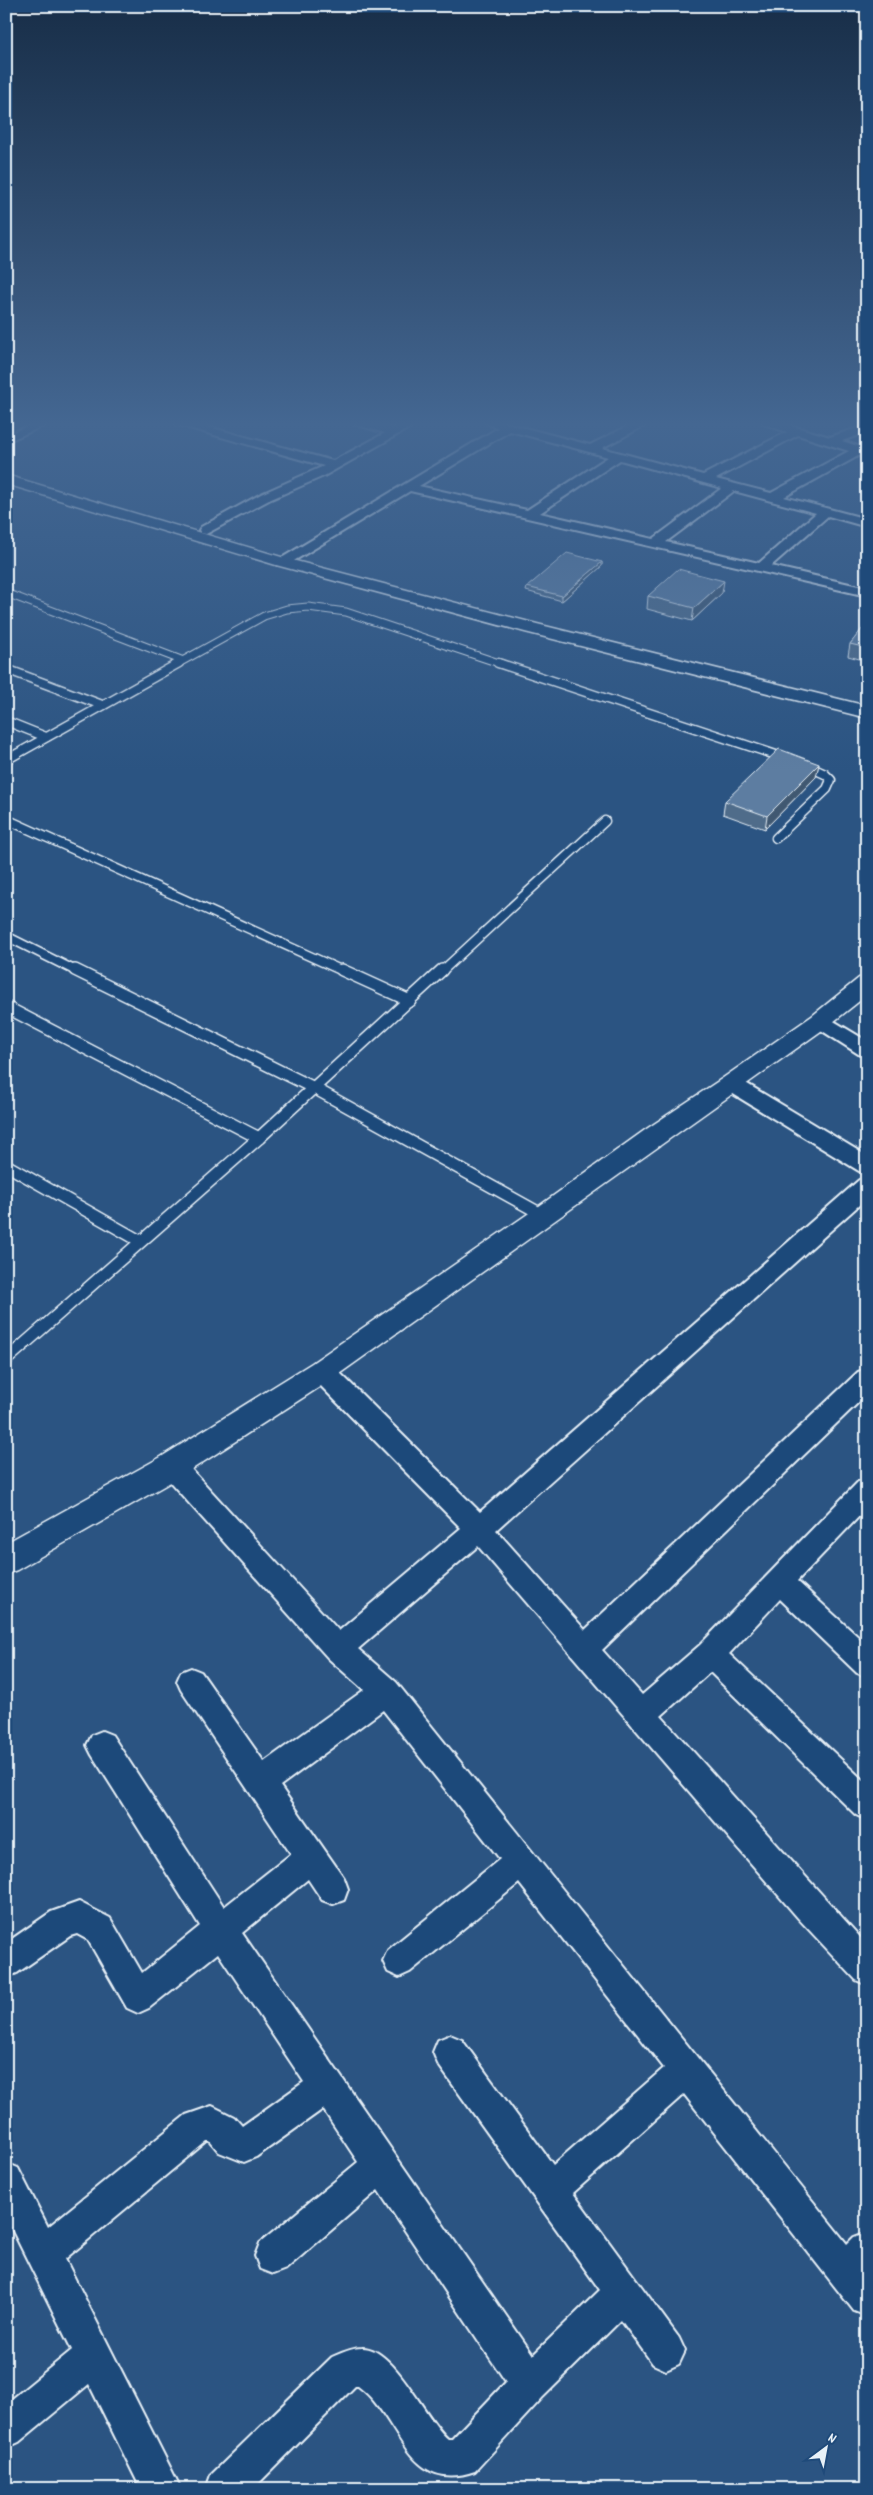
<svg xmlns="http://www.w3.org/2000/svg" width="873" height="2495" font-family="Dekko,sans-serif">
	<style>
		.lines { fill: none; stroke-linecap: round; stroke-linejoin: round }
		.service-far2-casing { stroke: #e8f1f8; stroke-width: 9 }
		.service-far1-casing { stroke: #e8f1f8; stroke-width: 11 }
		.service-casing { stroke: #e8f1f8; stroke-width: 14 }
		.minor-casing { stroke: #e8f1f8; stroke-width: 4 }
		.tertiary-casing { stroke: #e8f1f8; stroke-width: 3 }
		.secondary-casing { stroke: #e8f1f8; stroke-width: 3 }
		.service-far2 { stroke: #1f4a7a; stroke-width: 7 }
		.service-far1 { stroke: #1f4a7a; stroke-width: 8 }
		.service { stroke: #1f4a7a; stroke-width: 11 }
		.minor { fill: #1f4a7a; fill-rule: evenodd }
		.tertiary { fill: #1f4a7a; fill-rule: evenodd }
		.secondary { fill: #1f4a7a; fill-rule: evenodd }
		.wall { fill: #506c8a; stroke: #e8f1f8 }
		.shaded-wall { fill: #415871; stroke: #e8f1f8 }
		.building { fill: #5d7da1; stroke: #e8f1f8 }
	</style>
	<rect width="100%" height="100%" fill="#2b5482"/>
	<filter id="ink" filterUnits="userSpaceOnUse"><feTurbulence type="fractalNoise" baseFrequency=".02" numOctaves="2"/><feDisplacementMap in="SourceGraphic" scale="10" xChannelSelector="R" yChannelSelector="G"/><feConvolveMatrix kernelMatrix="1 2 1 2 8 2 1 2 1" color-interpolation-filters="sRGB"/></filter>
	<g filter="url(#ink)">
		<g class="lines">
			<!-- service-far2 casing -->
			<g class="service-far2-casing">
				<g id="service-far2">
					<polyline points="6,593 181,660"/>
					<polyline points="177,664 264,616 287,609 308,607 346,612 502,664"/>
				</g>
			</g>
			<!-- service-far1 casing -->
			<g class="service-far1-casing">
				<g id="service-far1">
					<polyline points="498,663 788,759"/>
					<polyline points="6,669 102,705"/>
					<polyline points="6,721 46,737"/>
					<polyline points="6,760 179,663"/>
					<polyline points="6,819 345,972"/>
					<polyline points="776,838 827,789 831,780 825,774 803,764"/>
					<polyline points="6,936 78,972"/>
					<polyline points="441,972 605,821"/>
				</g>
			</g>
			<!-- service casing -->
			<g class="service-casing">
				<g id="service">
					<polyline points="75,970 314,1088 545,1216"/>
					<polyline points="342,970 410,1001"/>
					<polyline points="6,1007 259,1138"/>
					<polyline points="6,1165 140,1241"/>
					<polyline points="6,1360 259,1138 442,970"/>
				</g>
			</g>
			<!-- minor casing -->
			<g class="minor-casing">
				<g id="minor">
					<polygon points="38,422 53,422 6,442 6,435"/>
					<polygon points="173,422 191,422 333,461 385,433 354,424 352,422 370,422 394,428 406,422 420,422 324,476 269,500 206,534 201,533 199,530 201,527 261,494 324,466 175,424"/>
					<path d="M484,422H502L590,445L636,422H650L648,424L602,448L703,475L787,432L764,424L762,422H779L830,437L867,425V432L842,441L867,449V457L860,455L784,497L867,519V527L828,516L771,566L867,588V596L410,491L287,565H277L275,562L498,428ZM510,431L608,457L527,510L419,486ZM798,435L849,451L771,493L716,479ZM620,460L722,488L653,539L540,513ZM734,491L816,513L759,563L666,542Z"/>
					<polygon points="820,1015 827,1017 867,1041 867,1056 860,1055 813,1025 810,1021 813,1017"/>
					<polygon points="732,1077 739,1079 867,1156 867,1174 859,1171 725,1089 722,1084 725,1079"/>
					<path d="M867,1177V1198L496,1530L585,1630L858,1372L867,1369V1394L602,1650L642,1695L700,1645L858,1482L867,1479V1508L797,1581L867,1645V1677L857,1673L780,1599L729,1654L867,1784V1820L856,1815L710,1672L661,1716L867,1945V1985L856,1980L798,1918L478,1546L358,1649L396,1682L847,2244L854,2237L867,2232V2316L854,2311L684,2094L573,2193L679,2338L685,2351L679,2364L666,2370L653,2364L621,2320L543,2397L475,2471C406,2495 401,2417 358,2386H355L253,2489H206L211,2475L332,2357C341,2353 352,2348 362,2348C394,2347 425,2419 448,2439H452L506,2382L378,2190L286,2269L273,2274L260,2269L255,2256L260,2243L358,2162L323,2109L256,2157L244,2162L219,2152L210,2141H207L65,2259L181,2489H141L89,2384L19,2442L6,2448V2404L72,2350L6,2217V2163L18,2168L48,2227L186,2115L212,2106L234,2117L242,2126L304,2082L218,1953L149,2008L138,2013L127,2008L88,1940L77,1934L70,1936L17,1973L6,1978V1943L51,1912L79,1902L110,1918L142,1973L200,1926L92,1755L87,1745L92,1735L102,1731L112,1735L224,1907L291,1854L181,1690L177,1681L181,1672L191,1668L201,1672L264,1762L364,1690L328,1658L163,1474L159,1466L163,1458L172,1455L181,1458L339,1631L461,1528L313,1378L310,1371L313,1364L322,1361L331,1364L480,1512L859,1180ZM383,1710L500,1859L388,1950L383,1961L388,1972L399,1977L410,1972L519,1883L664,2068L553,2165L462,2040L450,2035L438,2040L433,2052L438,2064L600,2290L533,2355L242,1933L308,1879L322,1900L333,1904L344,1900L348,1889L344,1878L280,1786Z"/>
				</g>
			</g>
			<!-- tertiary casing -->
			<g class="tertiary-casing">
				<polygon id="tertiary" points="867,976 867,995 828,1026 332,1379 183,1475 17,1570 6,1574 6,1543 161,1457 312,1363 535,1209 645,1130 723,1078 812,1016 859,978"/>
			</g>
			<!-- secondary casing -->
			<g class="secondary-casing">
				<polygon id="secondary" points="6,475 288,559 537,624 867,706 867,718 525,632 276,565 6,484"/>
			</g>
			<!-- service-far2 -->
			<use href="#service-far2" class="service-far2"/>
			<!-- service-far1 -->
			<use href="#service-far1" class="service-far1"/>
			<!-- service -->
			<use href="#service" class="service"/>
			<!-- minor -->
			<use href="#minor" class="minor"/>
			<!-- tertiary -->
			<use href="#tertiary" class="tertiary"/>
			<!-- secondary -->
			<use href="#secondary" class="secondary"/>
		</g>
		<!-- wall -->
		<g class="wall">
			<polygon points="602,562 602,566 562,601 526,591 527,587"/>
			<polygon points="722,593 692,621 647,609 648,596"/>
			<polygon points="867,623 867,661 848,656 850,644"/>
			<polygon points="819,764 816,777 765,829 723,814 725,801"/>
		</g>
		<!-- shaded-wall -->
		<g class="shaded-wall">
			<polygon points="602,562 602,566 562,601 562,596"/>
			<polygon points="724,581 722,593 692,621 694,608"/>
			<polygon points="819,764 816,777 765,829 767,816"/>
		</g>
		<!-- building -->
		<g class="building">
			<polygon points="567,553 602,562 562,596 527,587"/>
			<polygon points="678,569 724,581 694,608 648,596"/>
			<polygon points="867,623 867,648 850,644"/>
			<polygon points="779,749 819,764 767,816 725,801"/>
		</g>
	</g>
	<!-- sky -->
	<linearGradient id="sky" x2="0" y2="1"><stop stop-color="#182e48"/><stop offset="0.55" stop-color="#446792"/><stop offset="1" stop-color="#446792" stop-opacity="0"/></linearGradient>
	<rect width="873" height="771" fill="url(#sky)"/>
	<!-- margin -->
	<rect width="873" height="2495" fill="none" stroke="#1f4a7a" stroke-width="25"/>
	<rect x="12" y="12" width="848" height="2470" fill="none" stroke="#e8f1f8" stroke-width="2" filter="url(#ink)"/>
	<!-- north arrow -->
	<g transform="translate(826 2448) rotate(32)" stroke="#1f4a7a" stroke-width="4" paint-order="stroke">
	<path d="M0-4L9 19L0 12L-9 19Z" fill="#e8f1f8"/>
	<text y="-8" font-size="14" font-weight="bold" text-anchor="middle" fill="#e8f1f8">N</text>
	</g>
</svg>
